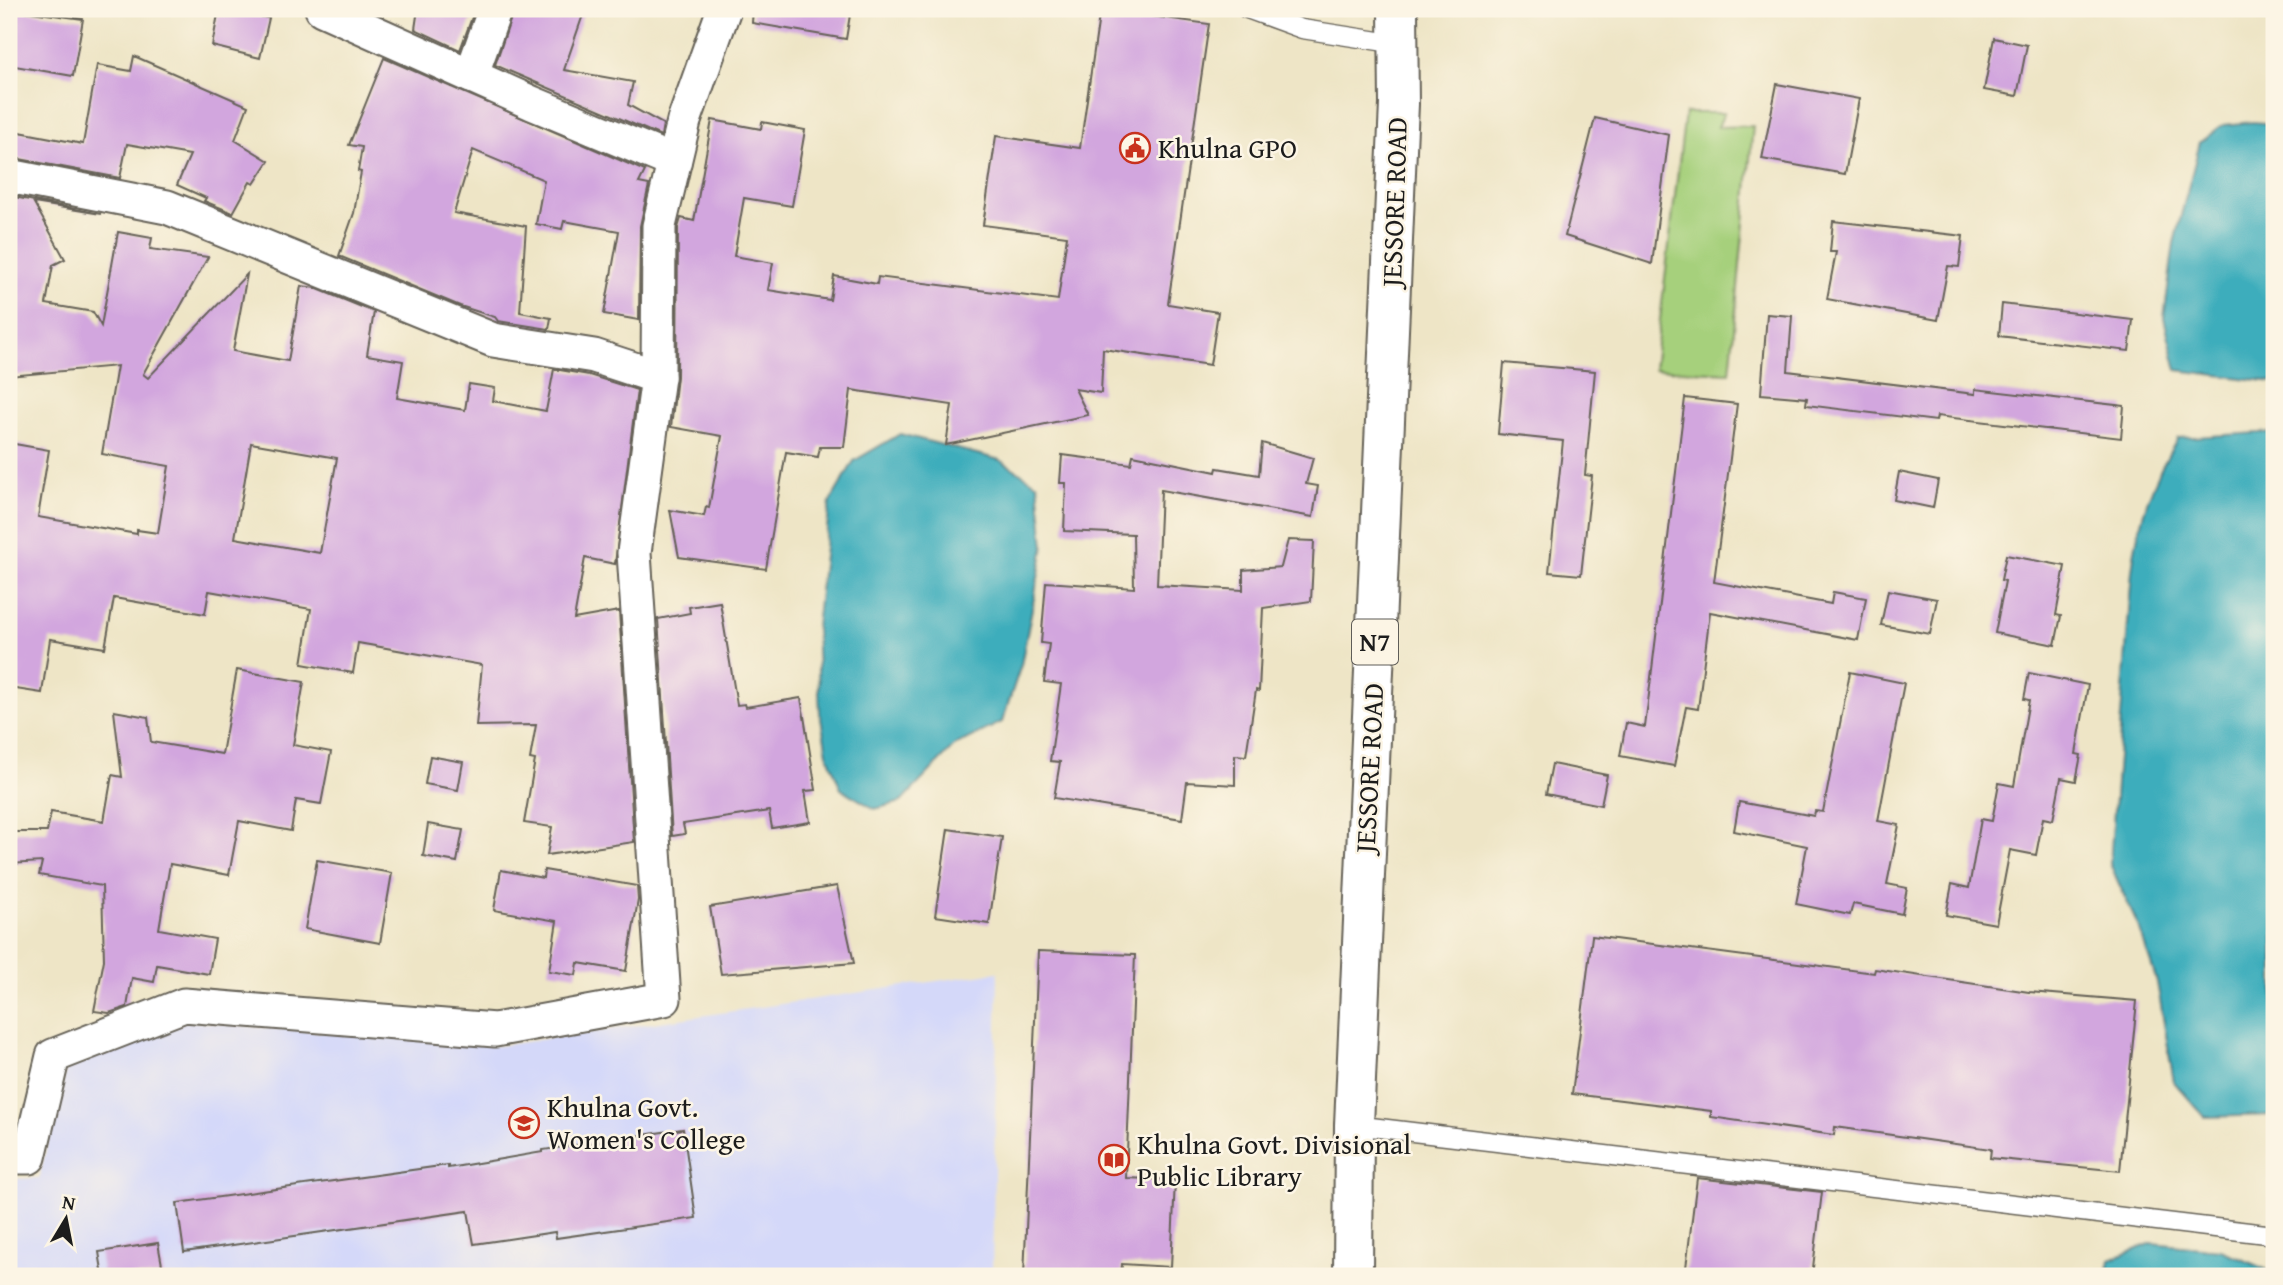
<svg xmlns="http://www.w3.org/2000/svg" width="2283" height="1285" font-family="'Gentium Book Plus',serif">
	<style>
		.built { fill: #d4d8f9 }
		.green { fill: #a6d07c; stroke: #61764c; stroke-width: 2 }
		.water { fill: #3eadbc; stroke: #2d646c; stroke-width: 2 }
		.building { fill: #d2a6de; fill-rule: evenodd }
		.lines { fill: none; stroke-linecap: round; stroke-linejoin: round }
		.lane-casing { stroke: #666258; stroke-width: 21 }
		.street-casing { stroke: #666258; stroke-width: 37 }
		.highway-casing { stroke: #666258; stroke-width: 42 }
		.lane { stroke: #fff; stroke-width: 18 }
		.street { stroke: #fff; stroke-width: 33 }
		.highway { stroke: #fff; stroke-width: 38 }
		.labels { text-anchor: middle; stroke-width: 5; stroke-linejoin: round; paint-order: stroke }
		.shield { fill: #fcf5e5; stroke: #5f5d58; stroke-width: 2 }
		.shield-label { font-size: 26px; font-weight: bold; fill: #1c1c1c }
		.poi-label { font-size: 28px; fill: #1c1c1c; stroke: #fcf5e5; text-anchor: start }
		.street-label { font-size: 28px; fill: #1c1c1c; stroke: #fcf5e5 }
	</style>
	<rect width="100%" height="100%" fill="#fcf5e5"/>
	<filter id="ink" filterUnits="userSpaceOnUse"><feTurbulence type="fractalNoise" baseFrequency=".0143" numOctaves="2"/><feDisplacementMap in="SourceGraphic" scale="14" xChannelSelector="R" yChannelSelector="G"/><feConvolveMatrix kernelMatrix="1 2 1 2 8 2 1 2 1" color-interpolation-filters="sRGB"/></filter>
	<filter id="wash" filterUnits="userSpaceOnUse"><feTurbulence type="fractalNoise" baseFrequency=".00686" numOctaves="4" result="noise"/><feDisplacementMap in="SourceGraphic" scale="28" xChannelSelector="R" yChannelSelector="G"/><feGaussianBlur stdDeviation="1.57" result="paint"/><feColorMatrix in="noise" values="0 0 0 0 0 0 0 0 0 0 0 0 0 0 0 0 0 1.4 0 .05"/><feComposite in="paint" operator="in"/></filter>
	<g filter="url(#wash)">
		<rect width="100%" height="100%" fill="#eee5c6"/>
		<!-- built -->
		<polygon class="built" points="998,972 992,1276 9,1276 9,1179 39,1178 66,1068 186,1021 498,1046"/>
		<!-- green -->
		<polygon class="green" points="1685,113 1724,113 1718,127 1753,126 1730,373 1654,369"/>
		<!-- water -->
		<g class="water">
			<polygon points="2253,122 2274,124 2274,382 2177,370 2164,318 2174,243 2200,142 2223,125"/>
			<path d="M2274,432V1115L2205,1117L2174,1082L2157,982L2140,930L2110,864L2132,570C2138,521 2152,480 2178,438Z"/>
			<polygon points="900,434 1000,460 1038,484 1044,547 1021,665 1002,722 955,745 901,802 875,809 841,789 827,753 820,713 816,627 830,502 854,461"/>
			<polygon points="2152,1243 2221,1250 2274,1273 2274,1276 2107,1276 2110,1260"/>
		</g>
		<g id="blocks">
			<!-- building -->
			<g class="building">
				<polygon points="9,9 83,19 73,76 9,65"/>
				<polygon points="219,9 269,18 260,58 212,46"/>
				<polygon points="418,9 475,9 460,50 415,29"/>
				<polygon points="514,9 585,9 564,70 633,82 628,105 663,124 661,136 495,65"/>
				<polygon points="753,9 851,9 846,39 752,23"/>
				<polygon points="1100,9 1209,24 1168,304 1218,312 1210,365 1103,349 1101,393 1075,389 1088,415 946,445 952,405 851,390 844,447 820,447 818,457 786,452 766,569 679,557 670,510 704,516 706,507 709,508 722,436 671,427 677,377 678,228 681,218 694,221 712,120 761,129 762,122 805,130 792,206 744,198 734,256 773,263 768,290 830,300 834,276 877,284 878,277 1058,300 1067,236 983,225 996,136 1080,148"/>
				<polygon points="1994,38 2027,45 2017,96 1984,90"/>
				<polygon points="134,56 248,106 235,140 269,161 254,184 250,182 233,213 204,201 206,198 177,185 190,155 127,144 120,178 9,157 9,130 83,144 97,65 131,71"/>
				<polygon points="384,58 645,171 639,183 649,185 640,226 639,320 604,314 619,231 564,221 562,229 536,224 544,180 473,150 454,213 526,226 520,312 551,318 549,329 498,321 495,317 460,306 339,256 354,213 361,172 358,171 362,147 349,145"/>
				<polygon points="1777,84 1859,99 1845,174 1762,159"/>
				<polygon points="1595,118 1669,135 1652,264 1565,236"/>
				<path d="M9,196L101,214L34,203L65,259L53,265L46,304L93,312L101,326L118,232L152,238L150,249L208,257L143,374L148,378L247,274L233,351L288,361L301,286L315,288L374,312L367,355L403,361L397,398L465,410L469,384L495,388L493,401L546,411L554,369L589,375L637,390L615,564L585,558L574,619L619,611L634,842L547,855L552,827L524,823L535,760L530,759L536,725L476,726L482,665L358,643L353,673L302,664L311,609L209,591L205,614L114,598L105,648L50,639L42,693L9,688V443L49,450L38,517L137,534V530L158,533L169,466L102,454L117,366L9,376ZM251,443L337,458L320,553L235,538Z"/>
				<polygon points="1833,221 1963,236 1959,267 1948,266 1938,320 1827,299 1836,252 1830,252"/>
				<polygon points="2002,304 2133,320 2129,351 1999,336"/>
				<polygon points="1767,314 1792,316 1788,371 1975,394 1975,389 2124,406 2121,438 1937,416 1936,421 1806,405 1807,398 1761,394"/>
				<polygon points="1504,363 1595,371 1585,475 1592,476 1581,575 1549,572 1563,441 1498,434"/>
				<polygon points="1685,398 1737,404 1714,582 1831,604 1833,592 1866,598 1858,640 1710,612 1698,709 1686,707 1674,766 1620,756 1626,723 1645,727"/>
				<polygon points="1262,443 1313,458 1306,484 1318,486 1313,517 1161,490 1157,585 1243,590 1243,570 1281,567 1288,540 1314,541 1311,601 1263,608 1259,691 1256,690 1246,756 1235,755 1235,785 1187,782 1182,819 1054,798 1060,762 1050,761 1061,684 1044,682 1049,644 1041,643 1046,582 1134,588 1133,534 1064,531 1066,483 1060,483 1062,455 1131,464 1133,455 1216,472 1217,468 1259,475"/>
				<polygon points="1899,472 1938,480 1933,508 1894,500"/>
				<polygon points="2006,555 2065,566 2056,615 2061,616 2055,645 1995,633 2005,581 2001,580"/>
				<polygon points="1888,590 1937,599 1930,634 1881,625"/>
				<polygon points="720,602 737,705 745,704 746,707 801,698 816,790 805,791 810,822 772,828 769,811 683,824 685,834 672,836 658,619 690,613 689,607"/>
				<polygon points="237,670 304,682 293,745 331,752 321,804 296,800 291,831 239,821 229,875 170,864 159,929 215,939 209,974 157,965 154,982 132,978 127,1007 109,1013 94,1011 104,960 102,886 39,875 42,862 9,864 9,832 47,832 51,812 104,821 112,775 122,777 114,711 148,717 151,742 222,754"/>
				<polygon points="1850,672 1904,683 1878,821 1899,825 1887,884 1907,888 1902,914 1853,904 1850,915 1796,904 1807,846 1734,831 1739,802 1814,816 1815,811 1823,812"/>
				<polygon points="2029,673 2088,685 2076,754 2081,755 2076,781 2061,778 2053,820 2043,818 2036,855 2010,850 1996,924 1946,915 1952,884 1969,888 1981,819 1992,821 1999,783 2014,786 2029,700 2024,699"/>
				<polygon points="430,756 463,762 458,790 425,784"/>
				<polygon points="1552,764 1607,775 1601,805 1546,794"/>
				<polygon points="428,824 463,830 457,862 423,856"/>
				<polygon points="948,829 1002,837 989,924 935,916"/>
				<polygon points="317,860 392,873 380,943 305,929"/>
				<polygon points="501,870 543,878 544,870 637,886 638,900 626,971 578,963 576,975 549,971 557,921 494,910"/>
				<polygon points="837,886 854,963 721,974 710,907"/>
				<polygon points="1592,936 1874,973 1875,969 2029,992 2137,1001 2120,1171 1990,1158 1991,1149 1835,1127 1834,1135 1711,1117 1711,1111 1572,1094"/>
				<polygon points="1038,951 1135,955 1126,1178 1175,1180 1171,1267 1122,1264 1121,1276 1024,1276"/>
				<polygon points="683,1129 696,1218 556,1238 555,1232 474,1244 468,1211 184,1252 177,1203 448,1165 448,1168 543,1152 543,1150"/>
				<polygon points="1697,1178 1822,1192 1812,1276 1685,1276"/>
				<polygon points="158,1243 164,1276 103,1276 99,1252"/>
			</g>
		</g>
	</g>
	<g filter="url(#ink)">
		<use href="#blocks" fill-opacity="0" stroke="#666258" stroke-width="2"/>
		<g class="lines">
			<!-- lane casing -->
			<g class="lane-casing">
				<g id="lane">
					<polyline points="1247,9 1302,29 1398,44"/>
					<polyline points="1354,1125 2274,1235"/>
				</g>
			</g>
			<!-- street casing -->
			<g class="street-casing">
				<g id="street">
					<polyline points="322,9 532,103 674,162"/>
					<polyline points="471,76 495,9"/>
					<polyline points="9,176 167,207 493,340 594,356 658,377"/>
					<polyline points="9,1157 29,1157 53,1056 184,1005 495,1030 664,999 634,553 658,377 659,226 684,121 724,9"/>
				</g>
			</g>
			<!-- highway casing -->
			<g class="highway-casing">
				<polyline id="highway" points="1353,1276 1354,1125 1399,104 1398,9"/>
			</g>
			<!-- lane -->
			<use href="#lane" class="lane"/>
			<!-- street -->
			<use href="#street" class="street"/>
			<!-- highway -->
			<use href="#highway" class="highway"/>
		</g>
	</g>
	<!-- icons -->
	<defs>
		<g id="civic-ring" transform="scale(1.575)"><circle r="9.5" fill="#fcf5e5" stroke="#c8321e" stroke-width="1.5"/><path d="M-.6-6.5H3V-4.5H.6V-3L4-1V1h2V6H-6V1h2V-1L-.6-3ZM-1.2 2.5V6h2.4V2.5Z" fill="#c8321e"/></g>
		<g id="university-ring" transform="scale(1.575)"><circle r="9.5" fill="#fcf5e5" stroke="#c8321e" stroke-width="1.5"/><path d="M0-5L7-2L0 1L-7-2ZM-4 1L0 2.5L4 1V4Q0 6-4 4Z" fill="#c8321e"/></g>
		<g id="library-ring" transform="scale(1.575)"><circle r="9.5" fill="#fcf5e5" stroke="#c8321e" stroke-width="1.5"/><path d="M-6-4Q-3-5.5-.7-3.5V5Q-3 3-6 4ZM6-4Q3-5.5 .7-3.5V5Q3 3 6 4Z" fill="#c8321e"/></g>
	</defs>
	<g fill-rule="evenodd">
		<use href="#civic-ring" x="1135" y="148"/>
		<use href="#university-ring" x="524" y="1123"/>
		<use href="#library-ring" x="1114" y="1160"/>
	</g>
	<g class="labels">
		<!-- shield labels -->
		<rect class="shield" x="1352" y="619.5" width="46" height="45" rx="5"/>
		<g class="shield-label">
			<text x="1375" y="651">N7</text>
		</g>
		<!-- poi labels -->
		<g class="poi-label">
			<text x="1158" y="158">Khulna GPO</text>
			<text x="547" y="1117">Khulna Govt.<tspan x="547" dy="32">Women's College</tspan></text>
			<text x="1137" y="1154">Khulna Govt. Divisional<tspan x="1137" dy="32">Public Library</tspan></text>
		</g>
		<!-- street labels -->
		<g class="street-label">
			<text transform="translate(1394 202) rotate(-88)" y="10">JESSORE ROAD</text>
			<text transform="translate(1369 768) rotate(-87)" y="10">JESSORE ROAD</text>
		</g>
	</g>
	<!-- margin -->
	<rect width="2283" height="1285" fill="none" stroke="#fcf5e5" stroke-width="35"/>
	<!-- north arrow -->
	<g transform="translate(66 1219) rotate(10)" stroke="#fcf5e5" stroke-width="5" paint-order="stroke">
	<path d="M0-5L12 26L0 18L-12 26Z" fill="#1c1c1c"/>
	<text y="-10" font-size="19" font-weight="bold" text-anchor="middle" fill="#1c1c1c">N</text>
	</g>
</svg>
